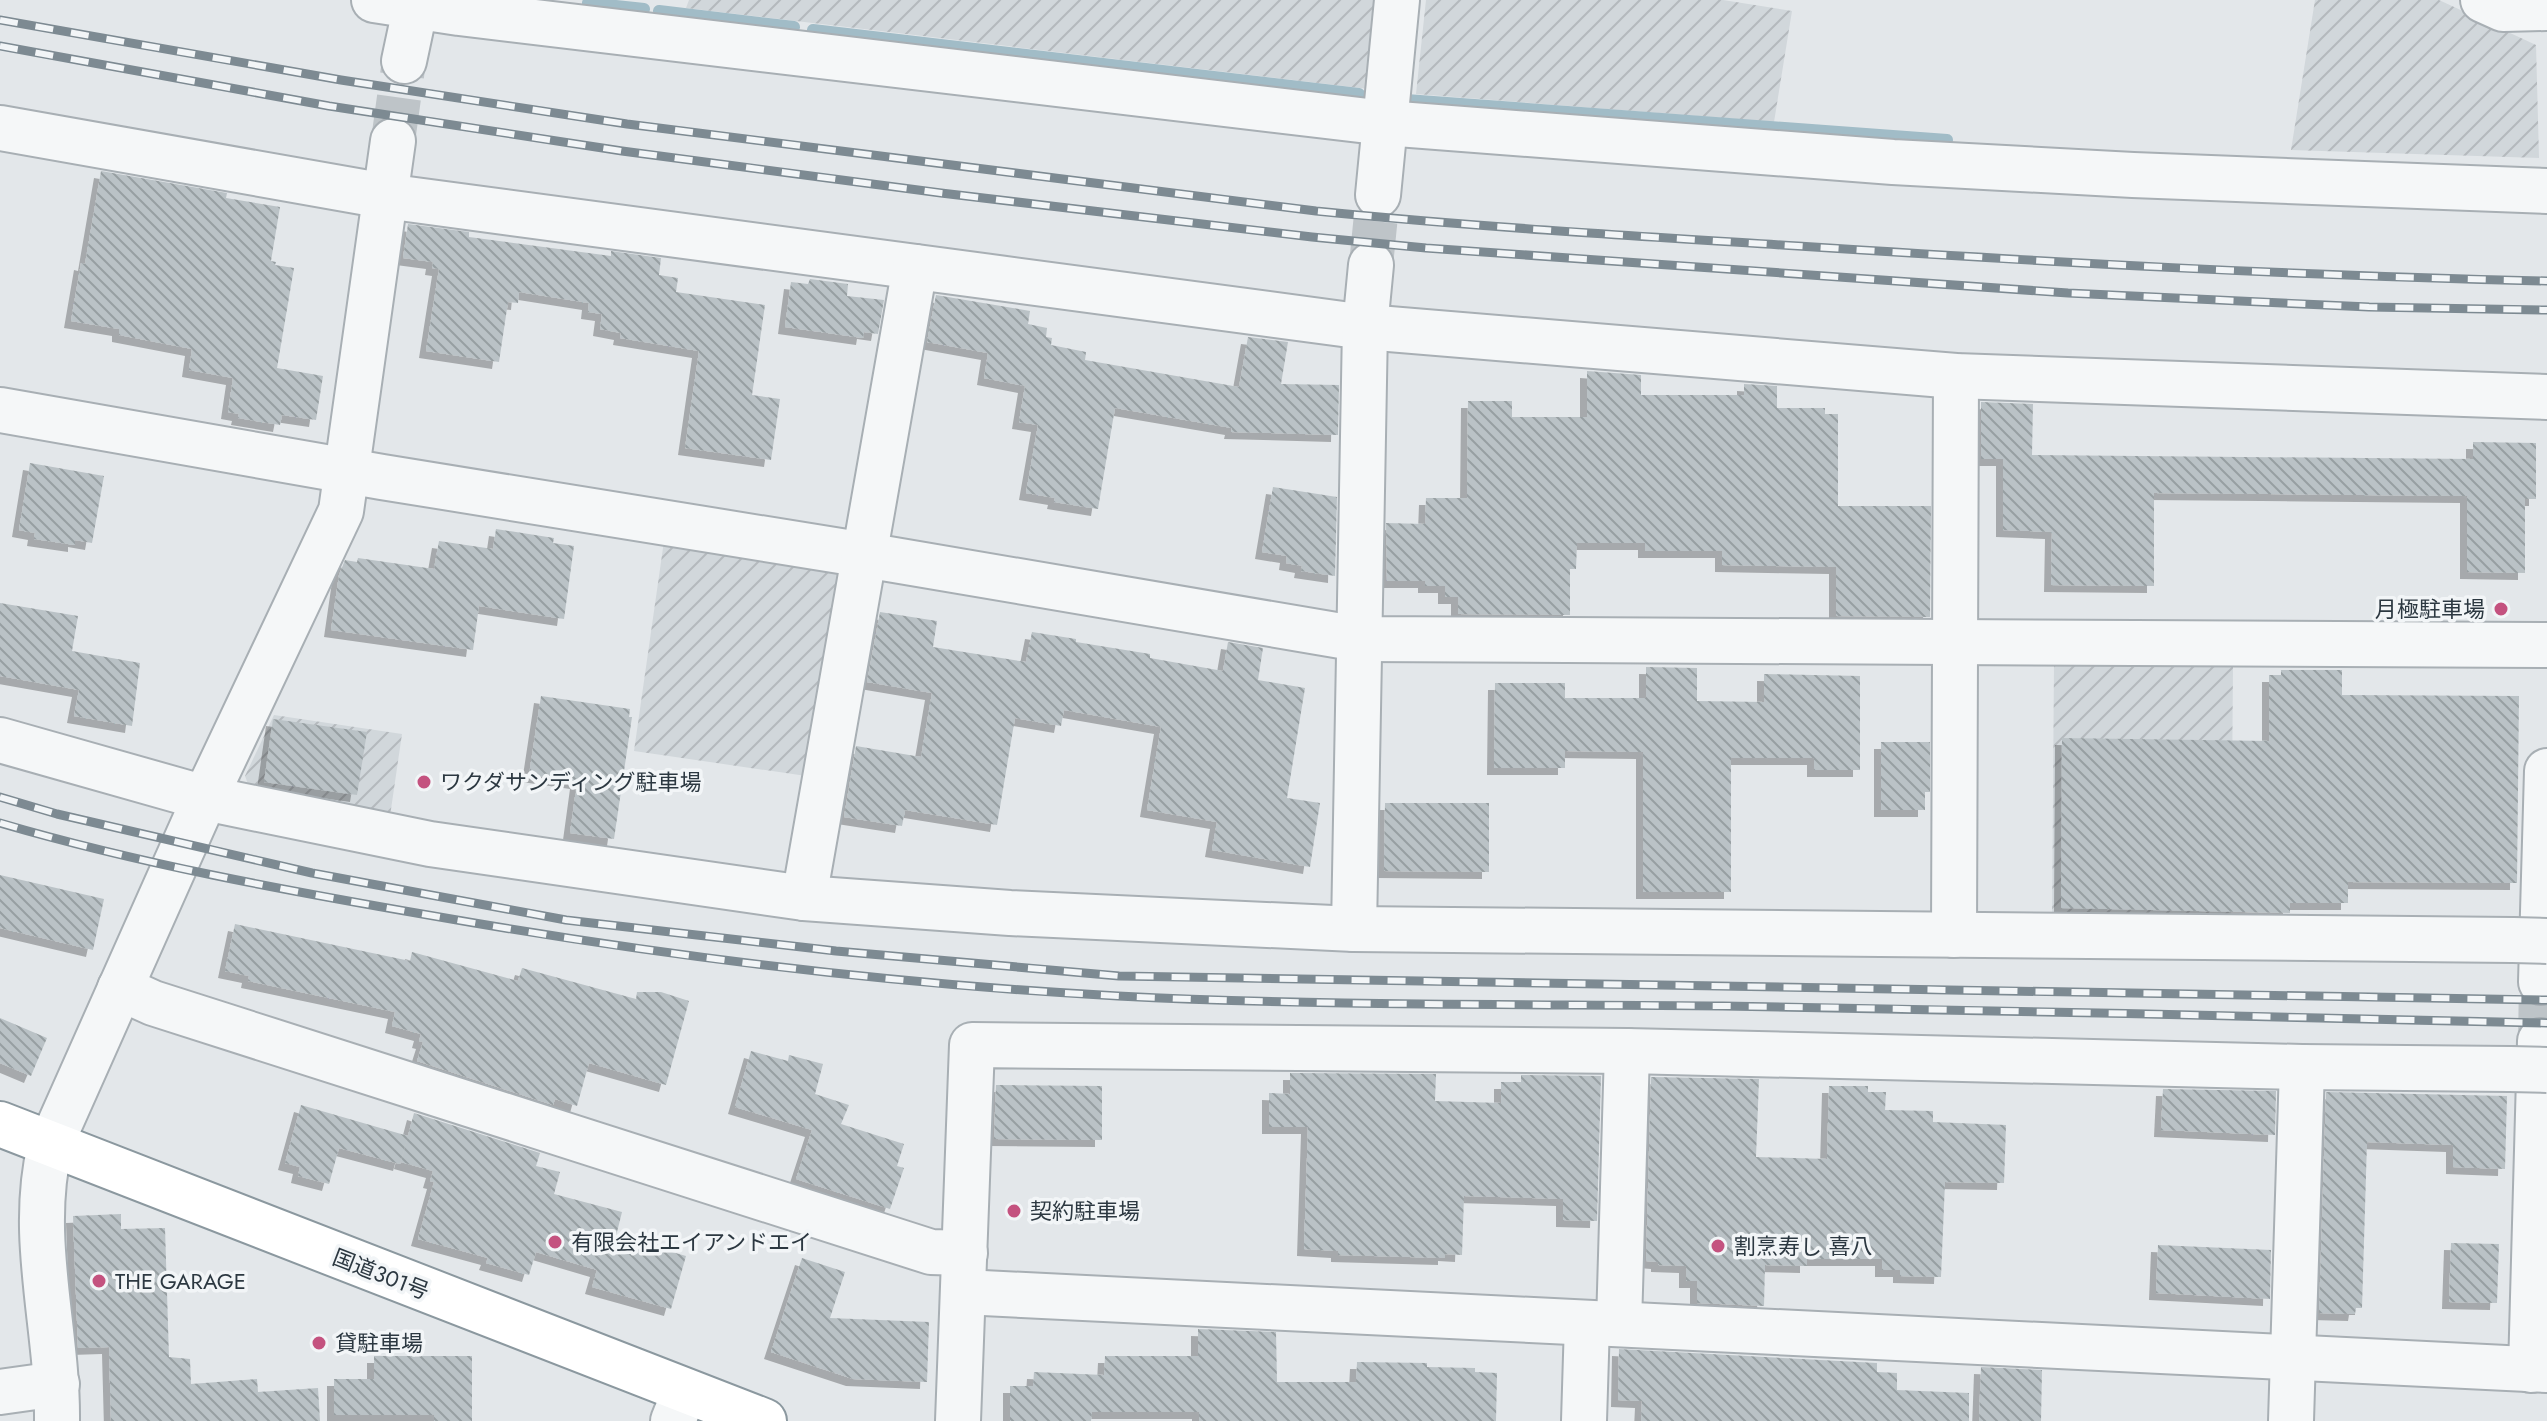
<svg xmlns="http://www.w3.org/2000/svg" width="2547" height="1421" font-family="Jost,'Noto Sans JP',sans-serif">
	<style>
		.industrial { fill: url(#industrial-furrows) }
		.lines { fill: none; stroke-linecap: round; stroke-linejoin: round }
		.stream { stroke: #a1bcc7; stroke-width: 12 }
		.building { fill: url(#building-back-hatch); filter: url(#shadow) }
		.minor-tunnel { stroke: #bec4c8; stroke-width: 44; stroke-dasharray: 44 22; stroke-linecap: butt }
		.minor-casing { stroke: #a8afb4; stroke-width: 48 }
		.highway-casing { stroke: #8b989f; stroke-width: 48 }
		.minor { stroke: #f5f7f8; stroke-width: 44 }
		.highway { stroke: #fff; stroke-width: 44 }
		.rail-casing { stroke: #7d8a92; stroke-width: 9 }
		.rail { stroke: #f2f5f7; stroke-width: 6; stroke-dasharray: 18; stroke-linecap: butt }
		.minor-bridge-casing { stroke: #a8afb4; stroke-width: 48; stroke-linecap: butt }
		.minor-bridge { stroke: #f5f7f8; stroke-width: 44 }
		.poi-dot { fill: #c4527f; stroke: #f2f5f7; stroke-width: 3 }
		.labels { text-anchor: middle; stroke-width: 7; stroke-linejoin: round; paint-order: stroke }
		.poi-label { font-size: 22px; fill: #2c3841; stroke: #f2f5f7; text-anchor: start }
		.street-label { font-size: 22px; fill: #2c3841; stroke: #f2f5f7 }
	</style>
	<defs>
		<pattern id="industrial-furrows" width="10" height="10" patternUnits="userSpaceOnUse" patternTransform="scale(2)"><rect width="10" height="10" fill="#d1d7db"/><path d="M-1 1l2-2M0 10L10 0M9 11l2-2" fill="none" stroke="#b4b9bd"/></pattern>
		<pattern id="building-back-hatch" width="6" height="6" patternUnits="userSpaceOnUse" patternTransform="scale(2)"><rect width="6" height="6" fill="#bac2c6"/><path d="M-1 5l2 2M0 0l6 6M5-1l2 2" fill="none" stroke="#979fa2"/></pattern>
		<filter id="shadow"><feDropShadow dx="-7" dy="7" stdDeviation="0" flood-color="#0004"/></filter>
	</defs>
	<rect width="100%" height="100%" fill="#e3e7ea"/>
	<!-- industrial -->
	<g class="industrial">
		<polygon points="689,0 1378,0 1369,89 686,8"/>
		<polygon points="1426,0 1723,0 1792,11 1774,122 1416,94"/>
		<polygon points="2315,0 2439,0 2536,45 2539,158 2291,150"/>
		<polygon points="664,541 839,570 847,581 813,777 634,751"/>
		<polygon points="2054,663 2233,664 2231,928 2052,926"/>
		<polygon points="274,715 402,734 389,823 252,795 245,776"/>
	</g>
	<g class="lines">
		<!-- stream -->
		<g class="stream">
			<polyline points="588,3 644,9"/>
			<polyline points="659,11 794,27"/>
			<polyline points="813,30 1359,94"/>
			<polyline points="1406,100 1947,140"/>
		</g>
	</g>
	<!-- building -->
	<g class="building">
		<polygon points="101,171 227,193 226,198 280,207 271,261 276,262 275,265 294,268 277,368 323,376 316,420 282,415 280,425 238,418 239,414 228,412 233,378 189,370 192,349 119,335 119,329 71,321 81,263 85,264"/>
		<polygon points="408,224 469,232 469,237 611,256 611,251 661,258 659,275 678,278 676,292 765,305 752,395 780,399 771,460 685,448 699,351 620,338 621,333 600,329 602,314 588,312 589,303 519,292 518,303 508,302 499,362 426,351 439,269 432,268 433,262 403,258"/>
		<polygon points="810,279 848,284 847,296 884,300 878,334 864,332 863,338 785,327 791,282 808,284"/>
		<polygon points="936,295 1030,311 1028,324 1047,328 1046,337 1052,338 1051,345 1086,352 1085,360 1239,387 1248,337 1288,342 1281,384 1339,385 1338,435 1231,432 1232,428 1115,408 1098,509 1054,502 1055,498 1026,493 1038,425 1019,422 1025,386 984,378 988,353 927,342"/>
		<polygon points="1587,371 1641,375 1641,395 1744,395 1744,384 1777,386 1777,408 1825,408 1825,414 1838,414 1838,506 1931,506 1930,617 1836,616 1836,567 1722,565 1722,551 1645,551 1645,543 1577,543 1576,569 1570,569 1570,615 1458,614 1458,597 1445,597 1445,586 1425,586 1425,581 1387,581 1386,523 1425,524 1426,498 1467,498 1468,401 1512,401 1512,417 1587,417"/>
		<polygon points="1981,402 2033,404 2032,455 2473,459 2473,442 2536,443 2536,499 2525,499 2525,573 2467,572 2467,496 2154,493 2154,586 2051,585 2052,532 2003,530 2003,459 1981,459"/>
		<polygon points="30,463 104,476 92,543 75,540 75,545 34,539 35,533 19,530"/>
		<polygon points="1273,487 1337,497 1335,576 1301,571 1302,566 1286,563 1287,556 1262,552"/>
		<polygon points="496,529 554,538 553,543 574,546 564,619 479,606 473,650 331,630 339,575 345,560 357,562 358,558 434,569 439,541 493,549"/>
		<polygon points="0,603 78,616 72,651 140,663 132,726 74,716 79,690 0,676"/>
		<polygon points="880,612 937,621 933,647 1026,662 1032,632 1076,639 1076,642 1150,654 1150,658 1223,671 1228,642 1263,648 1258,680 1305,688 1287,798 1320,803 1310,867 1212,850 1217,822 1147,810 1161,727 1064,710 1061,726 1015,718 997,825 905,810 902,826 844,817 856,746 921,757 932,693 867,682"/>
		<polygon points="1646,667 1697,668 1697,701 1764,702 1764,674 1860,676 1860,770 1814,770 1814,758 1731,758 1731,892 1643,892 1643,752 1565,751 1565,768 1494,768 1495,683 1565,683 1565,698 1646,698"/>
		<polygon points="2281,670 2342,670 2342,695 2519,696 2517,883 2348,882 2348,903 2290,903 2290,913 2061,908 2062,738 2269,741 2269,675 2281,675"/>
		<polygon points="541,696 630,709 629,717 632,717 614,839 570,833 577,782 529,775"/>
		<polygon points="273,719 367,732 357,795 264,782"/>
		<polygon points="1881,742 1930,742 1930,792 1925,792 1925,810 1881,810"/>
		<polygon points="1385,803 1489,803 1489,872 1384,871"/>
		<polygon points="0,875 104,899 93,950 0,928"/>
		<polygon points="235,924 410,961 412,952 518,981 522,968 636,999 637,992 661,992 689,1001 666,1085 589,1063 577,1106 555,1099 553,1105 417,1061 423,1042 419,1041 421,1034 392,1026 395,1012 248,981 249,976 225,971"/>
		<polygon points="0,1018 47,1038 31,1076 0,1063"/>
		<polygon points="751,1051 788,1061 789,1055 823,1064 815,1094 849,1105 841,1124 904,1144 897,1166 904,1168 890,1209 796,1179 812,1130 735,1107"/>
		<polygon points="1290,1073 1436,1074 1435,1101 1501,1103 1501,1082 1521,1082 1521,1075 1601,1076 1597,1221 1563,1220 1563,1199 1464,1196 1462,1255 1445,1254 1445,1258 1338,1255 1338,1251 1304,1249 1308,1127 1269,1127 1269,1093 1290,1094"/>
		<polygon points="1651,1077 1759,1079 1756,1157 1827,1159 1829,1086 1868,1086 1868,1092 1886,1092 1885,1110 1933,1111 1933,1122 2006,1125 2004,1183 1945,1182 1941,1277 1900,1276 1900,1270 1882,1270 1882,1259 1807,1259 1807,1266 1765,1265 1764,1306 1697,1303 1697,1281 1686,1281 1686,1266 1658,1265 1658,1262 1646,1261"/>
		<polygon points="996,1085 1102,1086 1102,1140 994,1139"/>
		<polygon points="2163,1089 2276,1091 2275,1135 2161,1130"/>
		<polygon points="2326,1092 2507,1096 2505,1169 2453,1167 2453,1145 2367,1142 2362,1308 2356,1308 2355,1314 2319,1313"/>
		<polygon points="301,1105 408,1136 400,1164 339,1148 329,1184 298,1176 300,1167 285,1163"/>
		<polygon points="414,1113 540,1153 536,1166 560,1172 554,1194 622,1212 616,1236 686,1256 671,1309 592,1287 597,1270 536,1252 529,1275 486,1263 488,1258 418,1239 434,1182 430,1181 433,1171 401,1162"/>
		<polygon points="121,1214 121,1229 165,1228 169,1357 190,1359 191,1384 257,1379 258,1392 318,1388 320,1421 111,1421 109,1347 78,1348 73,1216"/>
		<polygon points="2451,1243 2499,1244 2497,1303 2449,1302"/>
		<polygon points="2158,1245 2271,1250 2270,1299 2156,1293"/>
		<polygon points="802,1258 845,1272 830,1318 929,1322 927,1382 853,1379 771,1352"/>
		<polygon points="1198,1329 1276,1332 1277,1382 1356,1382 1357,1362 1427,1363 1427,1367 1475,1368 1475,1372 1497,1373 1496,1421 1199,1421 1199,1412 1092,1412 1091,1421 1010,1421 1010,1386 1033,1386 1034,1372 1104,1375 1105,1356 1198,1356"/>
		<polygon points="1619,1349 1877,1363 1877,1372 1897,1373 1897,1390 1969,1393 1969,1421 1641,1421 1642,1401 1618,1400"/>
		<polygon points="374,1356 472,1356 472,1421 434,1421 434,1415 334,1415 334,1379 374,1379"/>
		<polygon points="1981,1367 2042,1370 2041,1421 1979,1421"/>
	</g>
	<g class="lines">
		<!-- minor-tunnel -->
		<g class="minor-tunnel">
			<polyline points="393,141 404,61"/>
			<polyline points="1371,265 1378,195"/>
			<polyline points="2540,1041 2541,982"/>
		</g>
		<!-- minor casing -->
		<g class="minor-casing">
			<g id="minor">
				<polyline points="374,0 459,13 1385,123 1893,162 2133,175 2547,191"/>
				<polyline points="2483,0 2503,9 2547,8"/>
				<polyline points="404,61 417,0"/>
				<polyline points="0,128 385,196 1365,327 1956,376 2547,397"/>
				<polyline points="1378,195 1397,0"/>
				<polyline points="0,410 382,477 865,555 1359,639 2547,645"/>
				<polyline points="0,740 205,798 430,844 804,898 1010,913 1354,929 2513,940"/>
				<polyline points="804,898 915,267"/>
				<polyline points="1354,929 1365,327 1371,265"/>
				<polyline points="1954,935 1956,376"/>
				<polyline points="2541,982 2547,771"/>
				<polyline points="120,988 153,1003 931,1252 965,1253"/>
				<polyline points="963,1292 2547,1370"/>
				<polyline points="1619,1324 1627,1051"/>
				<polyline points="2531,1370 2540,1041"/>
				<polyline points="0,1392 57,1384"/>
				<path d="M57,1421C58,1328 28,1238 50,1146L205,798L341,511L393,141"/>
				<polyline points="673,1421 685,1391"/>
				<polyline points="958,1421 972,1045 1627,1051 2302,1067 2510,1069"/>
				<polyline points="1584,1421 1587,1323"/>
				<polyline points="2291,1421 2302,1067"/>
			</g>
		</g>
		<!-- highway casing -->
		<g class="highway-casing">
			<polyline id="highway" points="0,1124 764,1421"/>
		</g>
		<!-- minor -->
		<use href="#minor" class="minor"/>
		<!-- highway -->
		<use href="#highway" class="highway"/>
		<!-- rail casing -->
		<g class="rail-casing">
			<g id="rail">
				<path d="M0,20L341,80L627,124L1316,211C1476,227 1637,236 1798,246C2048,262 2297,276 2547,281"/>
				<polyline points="0,46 329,106 622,151 941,193 1312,237 1426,248 2068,293 2369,307 2547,310"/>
				<polyline points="0,797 57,814 312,873 566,920 836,951 1119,976 2547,1000"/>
				<path d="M0,823C140,864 284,890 428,915C656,955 887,984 1118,996C1319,1006 1521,1004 1723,1006C1998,1010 2272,1017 2547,1023"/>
			</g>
		</g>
		<!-- rail -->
		<use href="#rail" class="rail"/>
		<!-- minor-bridge casing -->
		<g class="minor-bridge-casing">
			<g id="minor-bridge">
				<polyline points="2513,940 2547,941"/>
				<polyline points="2510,1069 2547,1070"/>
			</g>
		</g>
		<!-- minor-bridge -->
		<use href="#minor-bridge" class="minor-bridge"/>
	</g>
	<!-- markers -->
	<g class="poi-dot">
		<circle cx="2501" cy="609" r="8"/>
		<circle cx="424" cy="782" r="8"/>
		<circle cx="1014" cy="1211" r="8"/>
		<circle cx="555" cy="1242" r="8"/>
		<circle cx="1718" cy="1246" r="8"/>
		<circle cx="99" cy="1281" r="8"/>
		<circle cx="319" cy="1343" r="8"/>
	</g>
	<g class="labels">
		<!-- poi labels -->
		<g class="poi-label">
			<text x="2485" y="617" text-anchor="end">月極駐車場</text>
			<text x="440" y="790">ワクダサンディング駐車場</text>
			<text x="1030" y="1219">契約駐車場</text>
			<text x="571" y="1250">有限会社エイアンドエイ</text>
			<text x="1734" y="1254">割烹寿し 喜八</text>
			<text x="115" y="1289">THE GARAGE</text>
			<text x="335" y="1351">貸駐車場</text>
		</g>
		<!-- street labels -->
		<g class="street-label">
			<text transform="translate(381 1274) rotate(21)" y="8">国道301号</text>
		</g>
	</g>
</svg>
